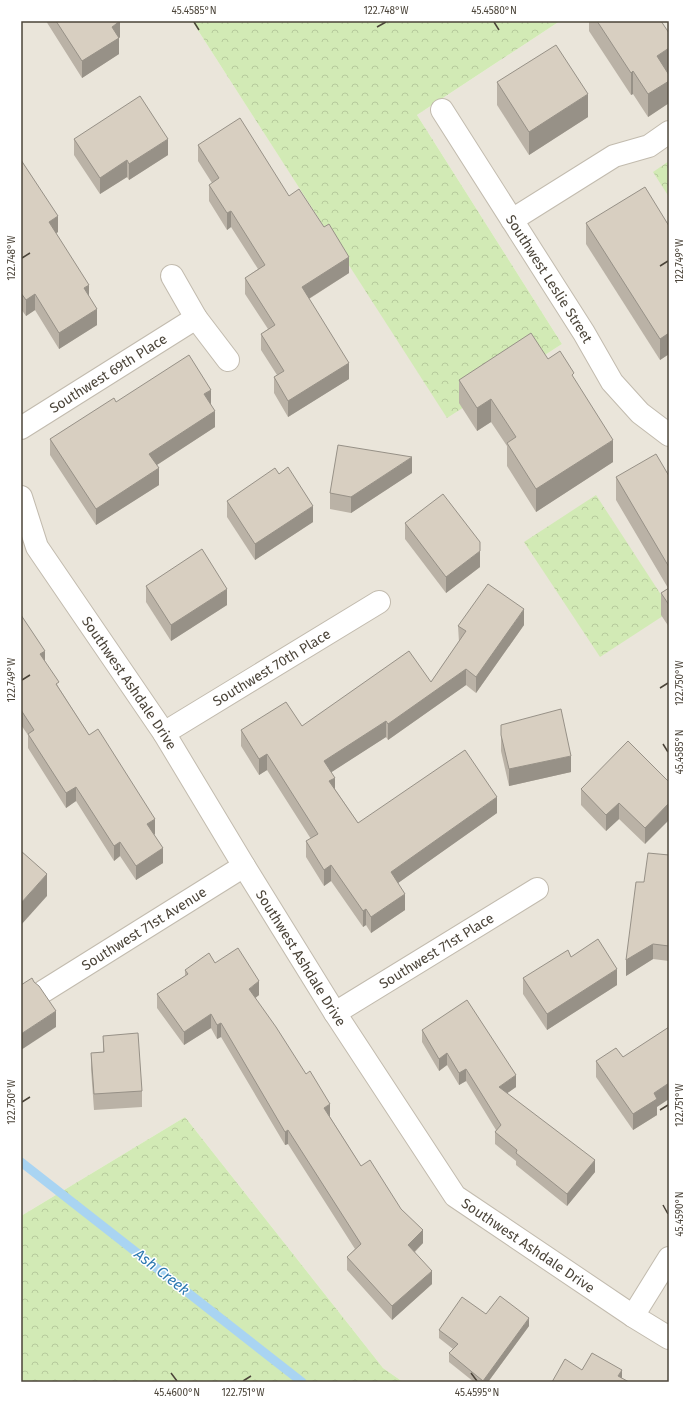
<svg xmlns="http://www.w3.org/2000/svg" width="690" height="1403" font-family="'Fira Sans',sans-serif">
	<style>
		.residential { fill: #eae5da }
		.forest { fill: url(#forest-crowns) }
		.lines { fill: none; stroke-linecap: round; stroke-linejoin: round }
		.stream { stroke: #a9d4f2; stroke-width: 9 }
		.minor-casing { stroke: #c2bbae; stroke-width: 24 }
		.minor { stroke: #fff; stroke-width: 22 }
		.wall { fill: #bab2a6 }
		.shaded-wall { fill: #979187 }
		.building { fill: #d8cfc1; stroke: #979187 }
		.ticks { fill: none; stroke: #4b4439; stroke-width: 1.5 }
		.labels { text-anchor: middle; stroke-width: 3; stroke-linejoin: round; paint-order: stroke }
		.street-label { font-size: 14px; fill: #4b4439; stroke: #fff }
		.water-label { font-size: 15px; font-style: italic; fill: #2e7ab2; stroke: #fff }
		.neatline { fill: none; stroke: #4b4439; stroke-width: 1.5 }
		.ticks-label { font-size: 10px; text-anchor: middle; fill: #4b4439 }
	</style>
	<defs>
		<pattern id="forest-crowns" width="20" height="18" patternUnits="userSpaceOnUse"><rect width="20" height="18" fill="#d2eab5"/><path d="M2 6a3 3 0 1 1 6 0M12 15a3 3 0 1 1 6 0" fill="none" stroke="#b6ca9c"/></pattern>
	</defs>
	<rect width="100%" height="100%" fill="#f6f3ec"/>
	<!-- residential -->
	<polygon class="residential" points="21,21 192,21 447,417 562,344 417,115 560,21 669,21 669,1382 403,1382 383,1368 185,1117 21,1216"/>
	<!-- forest -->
	<g class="forest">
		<polygon points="192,21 560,21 417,115 562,344 447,418"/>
		<polygon points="669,161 669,197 653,172"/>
		<polygon points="596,495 669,607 669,612 600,657 524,542"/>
		<polygon points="185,1117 383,1368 403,1382 21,1382 21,1216"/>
	</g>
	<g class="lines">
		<!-- stream -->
		<polyline class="stream" points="21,1162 302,1382"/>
		<!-- minor casing -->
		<g class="minor-casing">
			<g id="minor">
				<path id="s1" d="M442,110L584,333L612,382L640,413L669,435"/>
				<polyline points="512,220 614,156 649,146 669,132"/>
				<polyline points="172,276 196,318 228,360"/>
				<path id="s2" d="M21,428L196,318"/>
				<path id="s3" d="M21,497L37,547L164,733L244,866L335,1013L455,1196L633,1316L669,1338"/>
				<path id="s4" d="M164,733L379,602"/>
				<path id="s5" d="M44,991L244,866"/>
				<path id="s6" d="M335,1013L537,889"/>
				<polyline points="633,1316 669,1258"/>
			</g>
		</g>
		<!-- minor -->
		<use href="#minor" class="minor"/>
	</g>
	<!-- wall -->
	<g class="wall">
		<polygon points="46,21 120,21 120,37 119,38 119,54 82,78"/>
		<polygon points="589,21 597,21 667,72 669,75 669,103 648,117 633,94 631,95 589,31"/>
		<polygon points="497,82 588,117 529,155 497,105"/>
		<polygon points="74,139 168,155 129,180 127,177 100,194 74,155"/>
		<polygon points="198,145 289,196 349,273 309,299 349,379 288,417 274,393 274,377 277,375 261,350 261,334 268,329 245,294 245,278 258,269 231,227 227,230 209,201 209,185 212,183 198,161"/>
		<polygon points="21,160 58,232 56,233 89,297 97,325 59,349 35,310 26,316 21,309"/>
		<polygon points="586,223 669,226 669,354 660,360 586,244"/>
		<polygon points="548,359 574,378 613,462 536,512 507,466 507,446 491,422 477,431 459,403 459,380"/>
		<polygon points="116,402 211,405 215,427 157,465 159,485 96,525 50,455 50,439"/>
		<polygon points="412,473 351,513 330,509 330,493"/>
		<polygon points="279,474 313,522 255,560 227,517 227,501"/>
		<polygon points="669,476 669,627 661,615 661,593 668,588 616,500 616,477"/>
		<polygon points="405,523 480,567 446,593 405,539"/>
		<polygon points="146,586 227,605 171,641 146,602"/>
		<polygon points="21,615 59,688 89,735 155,834 154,835 163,863 136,880 120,856 114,861 76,801 66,808 28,748 28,735 21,725"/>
		<polygon points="524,625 476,693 466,685 388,740 386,737 331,772 335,789 358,823 497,813 398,883 405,910 371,933 366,925 363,927 331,881 324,886 306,857 306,841 311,839 267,770 259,775 241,746 241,730 302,726 431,682 459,642 458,626"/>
		<polygon points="501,725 571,772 509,786 501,751"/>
		<polygon points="669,782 645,844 619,819 606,831 581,805 581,789"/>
		<polygon points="669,855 669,961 653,959 626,976 644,882"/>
		<polygon points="571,957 617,985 547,1030 523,994 523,978"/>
		<polygon points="215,963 259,995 255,998 361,1166 423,1243 415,1252 432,1284 392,1320 347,1270 347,1257 355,1249 288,1144 285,1145 221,1037 217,1039 211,1028 184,1045 157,1008 157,994 185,976 185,970"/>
		<polygon points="422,1030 516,1087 507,1093 595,1172 567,1206 516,1165 516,1161 495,1144 495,1132 496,1130 466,1081 459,1085 447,1065 439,1071 422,1042"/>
		<polygon points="103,1036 142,1091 142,1107 94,1110 91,1069 91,1053 103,1052"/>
		<polygon points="623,1057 657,1107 657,1115 633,1130 596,1077 596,1061"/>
		<polygon points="486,1314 529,1326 488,1382 474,1382 449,1362 449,1353 453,1349 439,1338 439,1330"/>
	</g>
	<!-- shaded-wall -->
	<g class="shaded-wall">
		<polygon points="120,21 120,37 119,38 119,54 82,78 82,61 112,27"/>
		<polygon points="669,48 669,71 657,79 657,56"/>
		<polygon points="633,71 633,94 631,95 631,73"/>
		<polygon points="669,81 669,103 648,117 648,94"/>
		<polygon points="588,94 588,117 529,155 529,132"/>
		<polygon points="168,139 168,155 129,180 129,164"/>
		<polygon points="127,160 127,177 100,194 100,178"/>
		<polygon points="231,211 231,227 227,230 227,213"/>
		<polygon points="58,216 58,232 49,238 49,222"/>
		<polygon points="349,257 349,273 302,303 302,287"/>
		<polygon points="89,285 89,301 84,288"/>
		<polygon points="35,294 35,310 26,316 26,300"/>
		<polygon points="97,309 97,325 59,349 59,333"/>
		<polygon points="669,333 669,354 660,360 660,339"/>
		<polygon points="349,363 349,379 288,417 288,401"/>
		<polygon points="211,390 211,406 204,394"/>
		<polygon points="491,399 491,422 477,431 477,408"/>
		<polygon points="215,411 215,427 149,470 149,454"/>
		<polygon points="613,440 613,462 536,512 536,489"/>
		<polygon points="412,457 412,473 351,513 351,497"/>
		<polygon points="159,468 159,485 96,525 96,509"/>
		<polygon points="313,506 313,522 255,560 255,544"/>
		<polygon points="480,551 480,567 446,593 446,577"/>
		<polygon points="227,589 227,605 171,641 171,625"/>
		<polygon points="524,609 524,625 476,693 476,677"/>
		<polygon points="45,651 45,665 40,654"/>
		<polygon points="466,669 466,685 388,740 388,724"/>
		<polygon points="386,721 386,737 324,777 324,761"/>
		<polygon points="267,754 267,770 259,775 259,759"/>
		<polygon points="571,756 571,772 509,786 509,769"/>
		<polygon points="335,778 335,794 329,781"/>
		<polygon points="76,787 76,801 66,808 66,793"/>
		<polygon points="497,797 497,813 391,888 391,872"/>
		<polygon points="619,803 619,819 606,831 606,815"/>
		<polygon points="669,803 669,820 645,844 645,828"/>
		<polygon points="155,819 155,834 147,839 147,824"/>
		<polygon points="120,842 120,856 114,861 114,846"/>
		<polygon points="163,848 163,863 136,880 136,866"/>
		<polygon points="331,865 331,881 324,886 324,870"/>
		<polygon points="47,874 47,896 21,925 21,903"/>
		<polygon points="405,894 405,910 371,933 371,917"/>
		<polygon points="366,909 366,925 363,927 363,911"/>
		<polygon points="653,944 653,959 626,976 626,960"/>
		<polygon points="617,969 617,985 547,1030 547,1014"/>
		<polygon points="259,981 259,995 249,1003 249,989"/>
		<polygon points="56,1011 56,1027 21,1050 21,1034"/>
		<polygon points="211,1014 211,1028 184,1045 184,1032"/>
		<polygon points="221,1023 221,1037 217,1039 217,1025"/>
		<polygon points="447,1053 447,1065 439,1071 439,1059"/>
		<polygon points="466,1069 466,1081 459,1085 459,1073"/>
		<polygon points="516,1075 516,1087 499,1099 499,1087"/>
		<polygon points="669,1083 669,1099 657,1107 657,1115 633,1130 633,1114 654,1093"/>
		<polygon points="330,1104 330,1118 324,1108"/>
		<polygon points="288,1130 288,1144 285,1145 285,1132"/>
		<polygon points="595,1160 595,1172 567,1206 567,1194"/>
		<polygon points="423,1230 423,1243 408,1258 408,1245"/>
		<polygon points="432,1271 432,1284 392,1320 392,1306"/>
		<polygon points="529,1318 529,1326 488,1382 483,1382 483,1381"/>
		<polygon points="622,1370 622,1382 618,1376"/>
	</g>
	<!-- building -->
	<g class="building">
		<polygon points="56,21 120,21 112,27 119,38 82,61"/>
		<polygon points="597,21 661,21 669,33 669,48 657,56 669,75 669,81 648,94 633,71 631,73"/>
		<polygon points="556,45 588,94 529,132 497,82"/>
		<polygon points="140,96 168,139 129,164 127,160 100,178 74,139"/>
		<polygon points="240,118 289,196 299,189 324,227 329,224 349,257 302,287 349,363 288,401 274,377 284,371 261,334 275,325 245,278 265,265 231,211 227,213 209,185 219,178 198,145"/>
		<polygon points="21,160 58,216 49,222 89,285 84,288 97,309 59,333 35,294 26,300 21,293"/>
		<polygon points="645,187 669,226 669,333 660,339 586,223"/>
		<polygon points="531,333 548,359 560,351 574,373 572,375 613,440 536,489 507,443 516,437 491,399 477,408 459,380"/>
		<polygon points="189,355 211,390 204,394 215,411 149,454 159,468 96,509 50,439 114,398 116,402"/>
		<polygon points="338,445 412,457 351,497 330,493"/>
		<polygon points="656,454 669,476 669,567 616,477"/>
		<polygon points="288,467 313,506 255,544 227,501 275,468 279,474"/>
		<polygon points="443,494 480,542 480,551 446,577 405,523"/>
		<polygon points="202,549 227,589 171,625 146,586"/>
		<polygon points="488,584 524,609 476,677 466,669 388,724 386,721 324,761 335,778 329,781 358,823 465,750 497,797 391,872 405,894 371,917 366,909 363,911 331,865 324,870 306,841 318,834 267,754 259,759 241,730 286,702 302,726 409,651 431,682 466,631 458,626"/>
		<polygon points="669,588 669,605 661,593"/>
		<polygon points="21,615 45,651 40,654 59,682 56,684 89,735 98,729 155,819 147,824 163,848 136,866 120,842 114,846 76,787 66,793 28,734 34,730 21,710"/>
		<polygon points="561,709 571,756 509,769 501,735 501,725"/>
		<polygon points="628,741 669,782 669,803 645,828 619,803 606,815 581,789"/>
		<polygon points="21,851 47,874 21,903"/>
		<polygon points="648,853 669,855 669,946 653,944 626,960 636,882 644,882"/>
		<polygon points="598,939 617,969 547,1014 523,978 568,950 571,957"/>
		<polygon points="238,948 259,981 249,989 276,1027 306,1074 310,1071 330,1104 324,1108 361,1166 370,1160 401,1209 423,1230 408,1245 432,1271 392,1306 347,1257 361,1244 288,1130 285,1132 221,1023 217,1025 211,1014 184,1032 157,994 188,974 185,970 209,953 215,963"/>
		<polygon points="32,978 34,982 39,986 56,1011 21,1034 21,985"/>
		<polygon points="467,1000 516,1075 499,1087 595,1160 567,1194 516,1153 517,1150 495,1132 501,1125 466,1069 459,1073 447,1053 439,1059 422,1030"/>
		<polygon points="669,1027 669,1083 654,1093 657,1099 633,1114 596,1061 616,1048 623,1057"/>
		<polygon points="138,1033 142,1091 94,1094 91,1053 104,1052 103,1036"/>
		<polygon points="500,1296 529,1318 483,1381 449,1353 458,1344 439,1330 462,1297 486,1314"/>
		<polygon points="592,1353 622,1370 618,1376 629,1382 552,1382 565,1359 582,1370"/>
	</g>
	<!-- ticks -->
	<path class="ticks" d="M194,22L199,30M494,22L499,30M377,27L386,22M22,258L30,253M660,266L668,261M22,680L30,675M660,688L668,683M663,744L668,752M22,1102L30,1097M660,1110L668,1105M663,1205L668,1214M171,1373L177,1381M471,1373L477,1381M243,1381L251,1376"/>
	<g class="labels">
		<!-- street labels -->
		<g class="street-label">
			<text dy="5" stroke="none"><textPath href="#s1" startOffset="200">Southwest Leslie Street</textPath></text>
			<text dy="5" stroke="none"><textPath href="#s2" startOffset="103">Southwest 69th Place</textPath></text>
			<text dy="5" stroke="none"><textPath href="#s4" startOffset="126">Southwest 70th Place</textPath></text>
			<text dy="5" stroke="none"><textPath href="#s3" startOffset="217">Southwest Ashdale Drive</textPath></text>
			<text dy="5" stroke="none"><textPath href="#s5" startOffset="118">Southwest 71st Avenue</textPath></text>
			<text dy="5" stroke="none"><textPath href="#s6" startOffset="119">Southwest 71st Place</textPath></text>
			<text dy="5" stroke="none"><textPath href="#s3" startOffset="541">Southwest Ashdale Drive</textPath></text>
			<text dy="5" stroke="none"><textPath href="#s3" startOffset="913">Southwest Ashdale Drive</textPath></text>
		</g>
		<!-- water labels -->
		<g class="water-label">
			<text transform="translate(162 1272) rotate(38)" y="5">Ash Creek</text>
		</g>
	</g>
	<!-- border -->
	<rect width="690" height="1403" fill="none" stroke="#ffffff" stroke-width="44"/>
	<rect x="22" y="22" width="646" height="1359" class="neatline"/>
	<g class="ticks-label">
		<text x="194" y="14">45.4585°N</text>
		<text x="386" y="14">122.748°W</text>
		<text x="494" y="14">45.4580°N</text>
		<text transform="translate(11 258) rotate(-90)" y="4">122.748°W</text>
		<text transform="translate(679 261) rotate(-90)" y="4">122.749°W</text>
		<text transform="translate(11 680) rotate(-90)" y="4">122.749°W</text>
		<text transform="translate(679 683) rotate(-90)" y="4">122.750°W</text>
		<text transform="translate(679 752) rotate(-90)" y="4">45.4585°N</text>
		<text transform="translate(11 1102) rotate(-90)" y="4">122.750°W</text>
		<text transform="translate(679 1105) rotate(-90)" y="4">122.751°W</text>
		<text transform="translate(679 1214) rotate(-90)" y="4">45.4590°N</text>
		<text x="177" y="1396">45.4600°N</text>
		<text x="243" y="1396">122.751°W</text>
		<text x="477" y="1396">45.4595°N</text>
	</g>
</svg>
